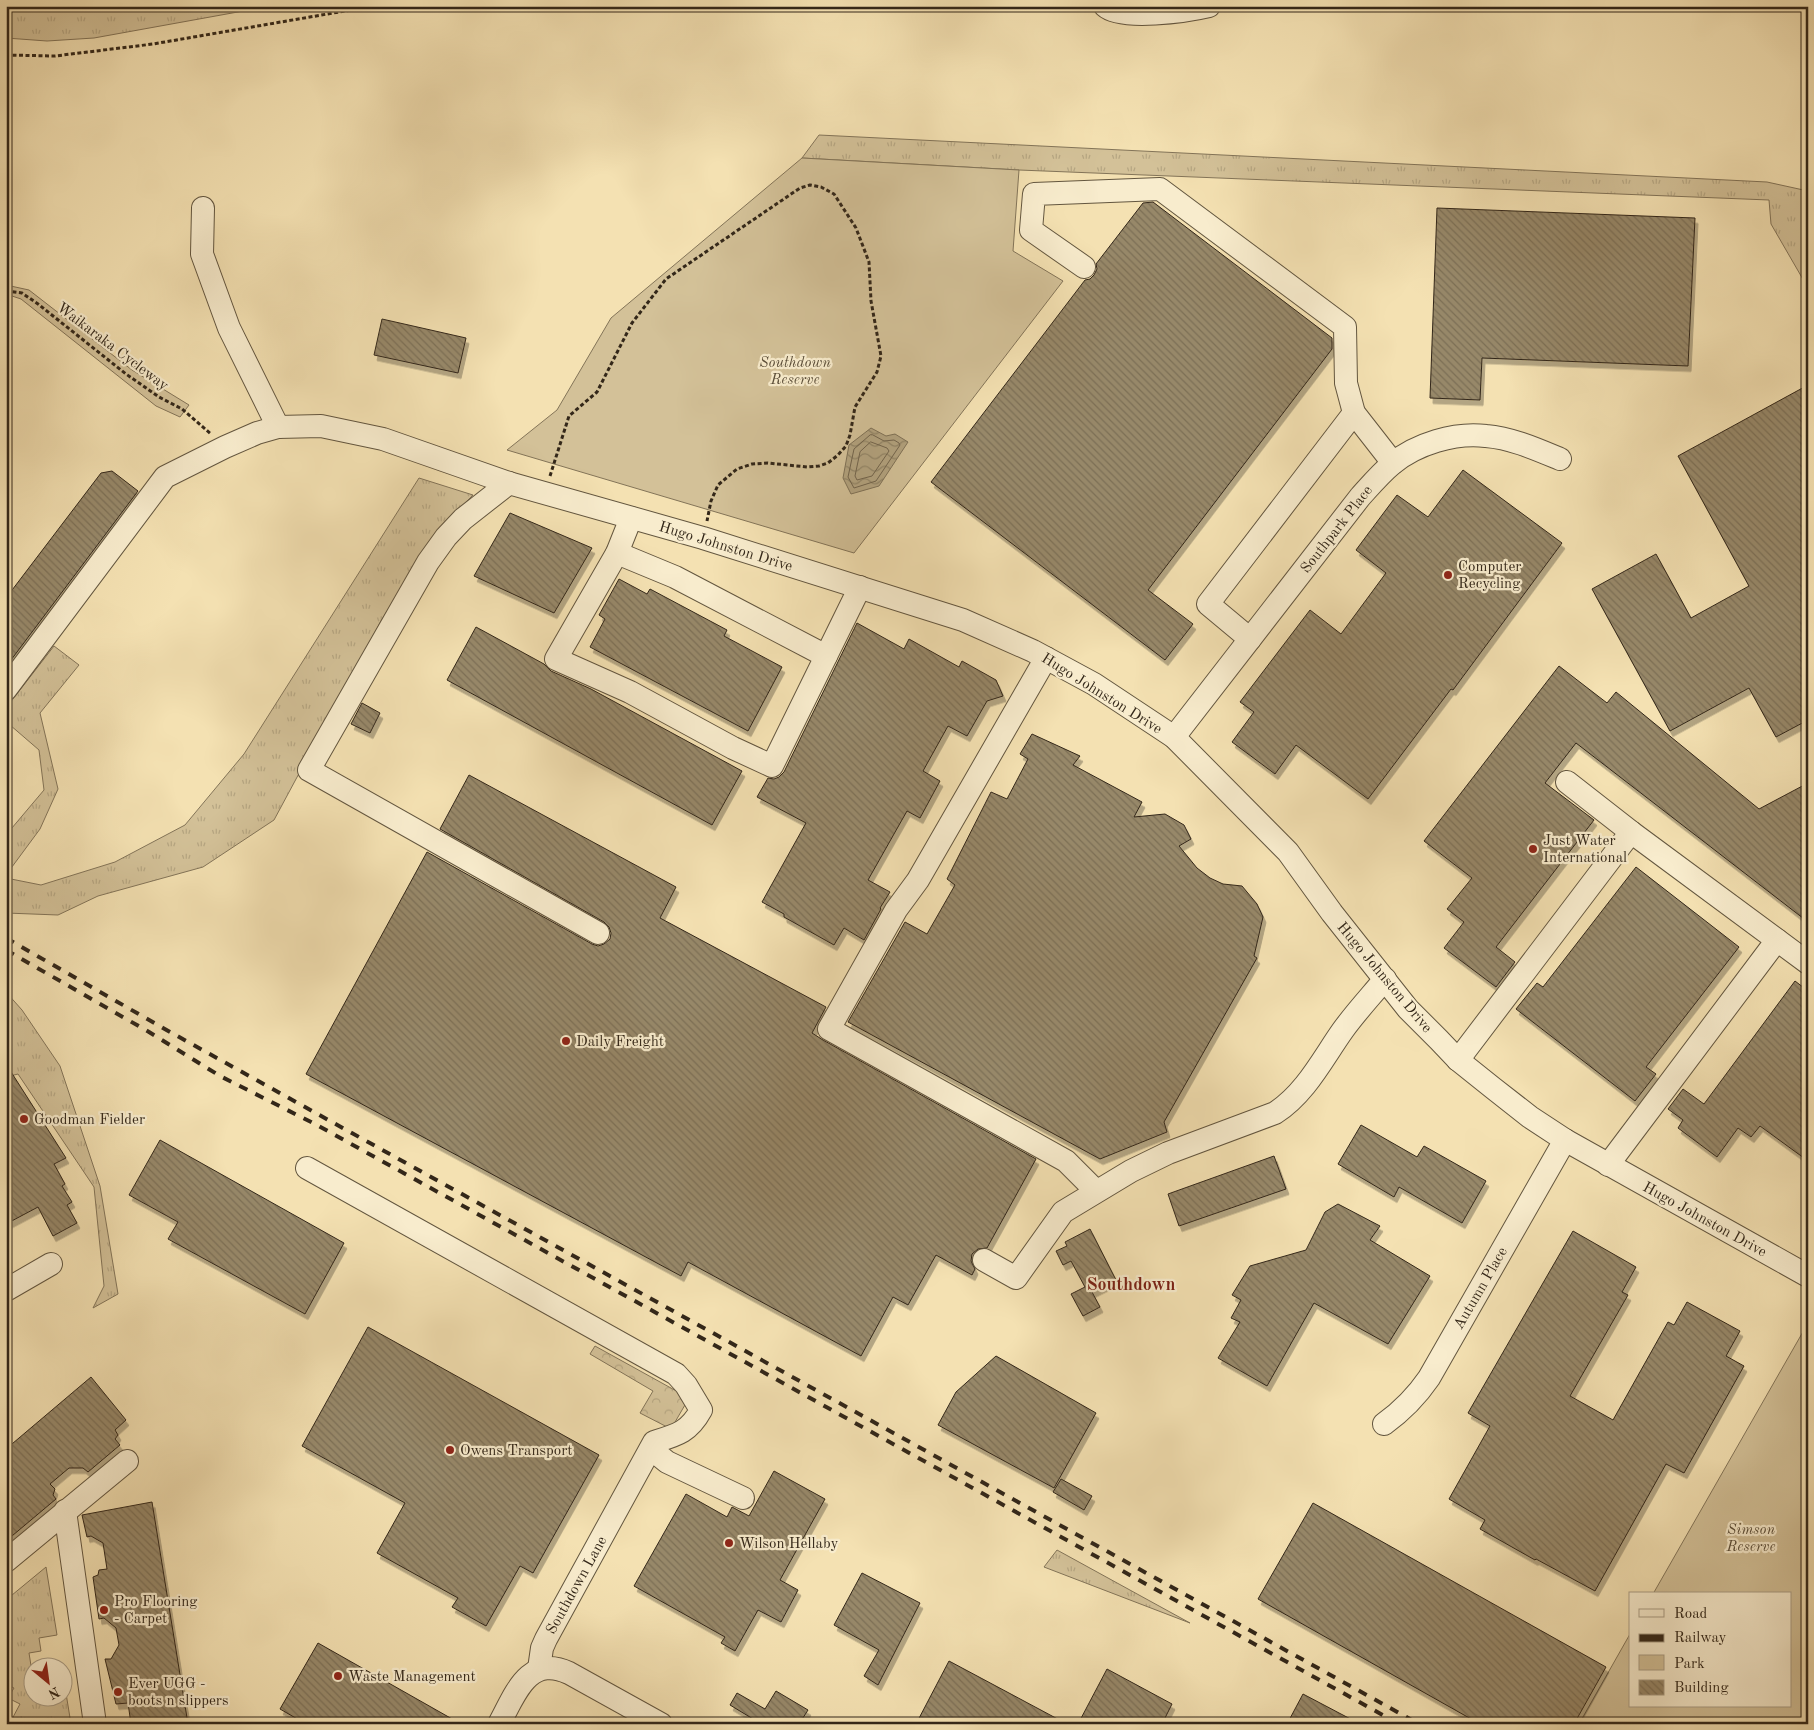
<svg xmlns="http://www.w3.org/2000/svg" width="1814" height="1730" font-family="'Old Standard TT',serif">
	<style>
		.grass { fill: url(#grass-tufts); stroke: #837458 }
		.forest { fill: url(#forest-crowns); stroke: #837458 }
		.park { fill: #d3c198; stroke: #837458 }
		.water { fill: url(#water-waves); stroke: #7f7156 }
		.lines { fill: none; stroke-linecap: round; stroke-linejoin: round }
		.shore { stroke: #72644c; stroke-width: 1 }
		.building { fill: url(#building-back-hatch); stroke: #332719; filter: url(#shadow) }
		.minor-casing { stroke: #63563f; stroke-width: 24 }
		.path { stroke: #332719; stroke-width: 3; stroke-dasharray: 4 2.5; stroke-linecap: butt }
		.minor { stroke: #f8eccd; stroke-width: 22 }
		.rail { stroke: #332719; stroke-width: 4; stroke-dasharray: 9 9; stroke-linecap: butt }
		.poi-dot { fill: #8f2418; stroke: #f8eccd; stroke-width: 2 }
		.labels { text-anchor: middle; stroke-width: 4.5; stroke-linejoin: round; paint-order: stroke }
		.street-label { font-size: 15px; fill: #332719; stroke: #f8eccd }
		.park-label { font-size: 15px; font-style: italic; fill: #5b4e39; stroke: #f8eccd }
		.poi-label { font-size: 15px; fill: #332719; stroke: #f8eccd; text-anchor: start }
		.quarter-label { font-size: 18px; font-weight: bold; fill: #7a1f14; stroke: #f8eccd }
	</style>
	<defs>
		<pattern id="grass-tufts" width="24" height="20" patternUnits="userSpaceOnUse" patternTransform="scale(1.25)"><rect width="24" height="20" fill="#d3c198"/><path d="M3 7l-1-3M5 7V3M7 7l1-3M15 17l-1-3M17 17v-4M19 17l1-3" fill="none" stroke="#b6a682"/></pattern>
		<pattern id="forest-crowns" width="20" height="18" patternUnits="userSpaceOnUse" patternTransform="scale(1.25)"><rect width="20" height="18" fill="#d3c198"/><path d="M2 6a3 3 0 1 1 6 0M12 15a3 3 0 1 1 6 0" fill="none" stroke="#b6a682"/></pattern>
		<pattern id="water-waves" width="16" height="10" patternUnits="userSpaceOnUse" patternTransform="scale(1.25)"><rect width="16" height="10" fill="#b2a27e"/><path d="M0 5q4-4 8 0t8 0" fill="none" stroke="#918466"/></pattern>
		<pattern id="building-back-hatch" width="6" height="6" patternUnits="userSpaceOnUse" patternTransform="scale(1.25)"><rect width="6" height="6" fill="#978869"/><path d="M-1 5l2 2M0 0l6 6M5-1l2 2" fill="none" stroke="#7c6f56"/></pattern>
		<filter id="shadow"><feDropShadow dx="3" dy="5.5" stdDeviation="0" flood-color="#0004"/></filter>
	</defs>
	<rect width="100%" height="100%" fill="#f4e1b2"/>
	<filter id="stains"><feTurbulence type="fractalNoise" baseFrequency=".004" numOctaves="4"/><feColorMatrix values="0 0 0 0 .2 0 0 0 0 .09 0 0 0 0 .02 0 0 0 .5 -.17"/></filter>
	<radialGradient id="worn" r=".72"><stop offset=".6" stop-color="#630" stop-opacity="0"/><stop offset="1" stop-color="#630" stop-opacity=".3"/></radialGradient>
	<!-- grass -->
	<g class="grass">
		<polygon points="6,6 271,6 94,38 47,41 6,38"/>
		<polygon points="819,135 1767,182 1808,191 1808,288 1771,224 1769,200 1019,170 802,158"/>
		<polygon points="419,478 473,495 436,532 381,621 274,820 203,867 98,896 58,915 6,913 6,878 41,885 115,862 185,825 244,754"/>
		<polygon points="54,646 79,665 40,713 58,789 40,829 6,875 6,835 44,790 39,750 10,725 6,725 6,708"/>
		<polygon points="6,992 22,1010 60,1066 100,1186 118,1294 93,1308 104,1286 94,1187 18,1074 6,1077"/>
		<polygon points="1057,1550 1190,1623 1044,1567"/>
		<polygon points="46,1567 57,1635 39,1638 41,1651 29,1653 32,1672 32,1698 62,1698 63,1682 64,1681 71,1724 16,1724 11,1721 20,1704 8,1698 14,1688 6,1684 6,1644 9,1642 6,1638 6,1625 10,1622 6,1617 6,1600"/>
	</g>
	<!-- forest -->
	<polygon class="forest" points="595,1346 689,1398 671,1429 640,1413 653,1391 590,1354"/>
	<!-- park -->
	<g class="park">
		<polygon points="802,158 1019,170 1013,251 1063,281 854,553 507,450 557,410 611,318"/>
		<polygon points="6,285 29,290 132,370 189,405 180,417 156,406 21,299 6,294"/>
		<polygon points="1808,1323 1808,1724 1579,1724 1630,1634 1630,1706 1790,1706 1790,1594 1653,1594"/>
	</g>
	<!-- water -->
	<polygon class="water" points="871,428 886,436 895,434 908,442 879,486 851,494 843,478 849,445"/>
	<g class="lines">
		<!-- shore -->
		<g class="shore">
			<polygon points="873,435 884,441 894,440 899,443 900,445 876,481 854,488 848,477 854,449 870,435"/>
			<polygon points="871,442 887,448 889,451 872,476 857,480 855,476 860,452"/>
		</g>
	</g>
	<!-- building -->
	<g class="building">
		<polygon points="1153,202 1332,338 1332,349 1148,590 1193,624 1165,660 931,482 1085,280 1090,279 1094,275 1097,269 1096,264 1143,203"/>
		<polygon points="1437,208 1695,218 1688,366 1482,358 1480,400 1430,398"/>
		<polygon points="382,319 466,338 458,373 374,355"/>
		<polygon points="1808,385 1808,720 1776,737 1749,688 1670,731 1592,589 1656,554 1691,618 1749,586 1678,456"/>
		<polygon points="1463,470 1562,543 1453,690 1451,689 1368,799 1296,745 1275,774 1232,742 1254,712 1240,702 1310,610 1341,634 1386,573 1356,550 1397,495 1428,517"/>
		<polygon points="112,471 138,491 8,664 6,663 6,598 101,473"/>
		<polygon points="510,513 592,548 554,613 474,576"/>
		<polygon points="619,579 647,594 650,589 727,630 724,636 782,667 748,731 590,647 605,619 599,615"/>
		<polygon points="857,623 904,649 909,639 959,667 962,661 996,680 1003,696 987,701 967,736 948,726 923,771 940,781 920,818 907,811 868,880 890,892 880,908 881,909 864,940 844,928 834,945 784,917 784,914 762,902 806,823 757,797 768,778 774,779 779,777 784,772"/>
		<polygon points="476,627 544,664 551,671 591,689 742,771 712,825 447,680"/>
		<polygon points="1559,666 1607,703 1616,692 1759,809 1808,783 1808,922 1576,743 1545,783 1594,820 1496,947 1515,962 1496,987 1444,948 1464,922 1447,909 1472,878 1424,841"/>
		<polygon points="362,703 380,713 370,733 351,724"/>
		<polygon points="1032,734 1080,756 1073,765 1142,802 1134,817 1165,814 1184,825 1191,839 1179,846 1197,868 1210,878 1223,884 1242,886 1257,904 1263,917 1254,956 1257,958 1164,1122 1167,1132 1100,1159 848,1022 905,922 927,934 955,885 947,879 991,792 1007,799 1028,759 1020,754"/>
		<polygon points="469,775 676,887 660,918 826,1007 812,1033 823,1040 1036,1159 987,1248 978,1249 972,1254 971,1261 975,1269 972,1275 936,1255 908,1305 893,1297 861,1356 688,1262 681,1276 306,1074 427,852 592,944 598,946 604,944 610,939 611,933 609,927 604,922 440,829"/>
		<polygon points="1636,867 1739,947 1646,1067 1656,1074 1635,1101 1516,1009 1537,983 1543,987"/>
		<polygon points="1795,981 1808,991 1808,1161 1760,1126 1751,1137 1738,1128 1717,1157 1678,1128 1683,1120 1668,1109 1683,1089 1704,1104"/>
		<polygon points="6,1064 66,1158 54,1164 65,1184 62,1186 72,1202 67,1205 77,1223 53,1236 38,1207 6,1224"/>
		<polygon points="1361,1125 1417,1157 1424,1146 1486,1181 1462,1223 1399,1187 1394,1197 1338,1164"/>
		<polygon points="160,1140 344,1243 305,1314 168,1239 178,1222 129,1195"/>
		<polygon points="1274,1156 1286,1189 1179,1226 1168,1194"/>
		<polygon points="1338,1204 1380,1226 1370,1240 1430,1276 1388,1344 1314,1303 1267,1386 1218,1358 1240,1322 1231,1318 1241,1300 1232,1295 1250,1266 1306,1250 1325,1212"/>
		<polygon points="1090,1229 1116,1280 1092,1292 1100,1307 1083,1316 1071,1294 1085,1287 1071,1261 1063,1265 1056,1251 1067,1246 1065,1242"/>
		<polygon points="1573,1231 1636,1267 1622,1292 1628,1295 1570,1396 1613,1420 1668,1322 1674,1325 1687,1302 1740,1331 1726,1356 1744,1366 1684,1473 1666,1464 1595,1591 1536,1559 1535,1560 1480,1529 1485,1520 1449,1499 1490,1426 1468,1413"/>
		<polygon points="368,1327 599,1455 533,1573 520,1566 486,1626 452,1607 458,1598 377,1553 405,1503 302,1446"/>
		<polygon points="996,1356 1096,1413 1054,1488 938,1425 956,1392"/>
		<polygon points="91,1377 126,1420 115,1430 118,1435 115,1439 120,1445 88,1472 83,1468 69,1468 50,1484 55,1489 53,1495 56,1499 6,1541 6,1449"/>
		<polygon points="774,1471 825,1499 780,1580 798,1590 781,1622 758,1610 735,1651 721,1643 725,1637 634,1586 686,1494 727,1517 732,1507 749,1516"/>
		<polygon points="1061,1479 1092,1496 1084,1510 1053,1492"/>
		<polygon points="152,1502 188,1724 131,1724 128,1703 116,1704 105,1659 111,1659 119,1645 116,1628 104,1618 99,1619 93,1577 98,1575 99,1570 107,1569 103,1543 91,1536 87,1537 82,1515"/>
		<polygon points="1313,1503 1606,1667 1574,1724 1480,1724 1258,1599"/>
		<polygon points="862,1573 920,1603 878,1685 864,1676 879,1650 834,1625"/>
		<polygon points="318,1643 461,1724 306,1724 280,1709"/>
		<polygon points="949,1661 1067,1724 916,1724"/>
		<polygon points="1107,1669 1172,1704 1162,1724 1078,1724"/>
		<polygon points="776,1691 808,1710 799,1724 757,1724 758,1722 730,1705 737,1693 765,1709"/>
		<polygon points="1303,1694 1360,1724 1287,1724"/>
	</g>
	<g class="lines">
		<!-- minor casing -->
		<g class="minor-casing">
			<g id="minor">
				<path d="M1105,6C1121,21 1188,11 1209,6"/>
				<polyline points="203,208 202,254 229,328 278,427"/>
				<polyline points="1084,267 1031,230 1034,194 1160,189 1345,327 1346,383 1354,413 1393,463"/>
				<polyline points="509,483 463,519 446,537 428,562 309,770 598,933"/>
				<polyline points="631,518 617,553 556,659 630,692 733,748 772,766 860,587"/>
				<polyline points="617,553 675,577 826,656"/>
				<polyline points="1250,639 1208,604 1354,413"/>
				<polyline points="1046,658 918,880 896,910 829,1029 1066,1161 1096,1191"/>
				<polyline points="6,689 165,477 225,447 257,433 278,427 321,426 383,439 509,483 703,538 963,620 1033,651 1094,684 1174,737 1288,852 1332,913 1408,1009 1439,1040 1458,1060 1493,1088 1530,1117 1565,1140 1808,1276"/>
				<path d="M1174,737L1360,497C1370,486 1380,474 1392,464C1416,444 1455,432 1486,436C1511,438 1536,449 1560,459"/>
				<polyline points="1567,782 1631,832 1808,963"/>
				<polyline points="1458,1060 1631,832"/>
				<polyline points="1608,1165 1777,940"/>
				<path d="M307,1168L676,1374L686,1385L701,1410C689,1432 677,1435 654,1442L546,1639L542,1648L539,1669"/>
				<path d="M984,1260L1016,1278L1063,1212L1131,1171L1168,1153L1275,1113C1306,1093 1323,1058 1343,1030C1356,1012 1371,996 1385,979"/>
				<polyline points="6,1290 51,1264"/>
				<path d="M1384,1424C1402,1411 1416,1397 1429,1378L1565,1140"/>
				<polyline points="651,1449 667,1462 743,1498"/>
				<polyline points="65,1511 95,1724"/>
				<polyline points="6,1561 127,1461"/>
				<path d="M499,1724C515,1695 528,1654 569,1673L661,1724"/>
			</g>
		</g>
		<!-- path -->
		<g class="path">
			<polyline points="6,55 55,56 153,44 374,6"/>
			<polyline points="6,291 22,293 38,304 126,374 159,397 182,409 211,434"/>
			<polyline points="550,476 569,416 597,392 632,323 666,279 800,188 810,185 821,187 834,194 856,228 869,262 871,301 881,356 877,372 855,407 850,435 846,446 838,455 828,463 819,466 807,467 768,463 752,464 737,469 718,485 711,501 707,521"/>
		</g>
		<!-- minor -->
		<use href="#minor" class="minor"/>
		<!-- rail -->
		<g class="rail">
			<polyline points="6,938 163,1028 386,1152 1419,1724"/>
			<polyline points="6,950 149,1032 220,1076 315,1124 1399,1724"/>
		</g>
	</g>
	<!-- markers -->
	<g class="poi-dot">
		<circle cx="1448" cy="575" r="5"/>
		<circle cx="1533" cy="849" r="5"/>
		<circle cx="566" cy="1041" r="5"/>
		<circle cx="24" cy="1119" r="5"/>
		<circle cx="450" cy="1450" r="5"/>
		<circle cx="729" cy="1543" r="5"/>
		<circle cx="104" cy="1610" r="5"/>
		<circle cx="338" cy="1676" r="5"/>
		<circle cx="118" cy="1692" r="5"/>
	</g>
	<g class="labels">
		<!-- street labels -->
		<g class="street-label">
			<text transform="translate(113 346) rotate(37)" y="5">Waikaraka Cycleway</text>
			<text transform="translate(1336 529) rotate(-52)" y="5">Southpark Place</text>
			<text transform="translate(726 546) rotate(17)" y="5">Hugo Johnston Drive</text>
			<text transform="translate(1102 693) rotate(32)" y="5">Hugo Johnston Drive</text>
			<text transform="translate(1385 977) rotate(50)" y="5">Hugo Johnston Drive</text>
			<text transform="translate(1705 1219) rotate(29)" y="5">Hugo Johnston Drive</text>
			<text transform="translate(1480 1288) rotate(-60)" y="5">Autumn Place</text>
			<text transform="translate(576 1585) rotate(-61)" y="5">Southdown Lane</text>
		</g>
		<!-- park labels -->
		<g class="park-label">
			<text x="795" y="367">Southdown<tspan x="795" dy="17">Reserve</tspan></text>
			<text x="1751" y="1534">Simson<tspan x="1751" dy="17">Reserve</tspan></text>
		</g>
		<!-- poi labels -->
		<g class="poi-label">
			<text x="1458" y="571">Computer<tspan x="1458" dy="17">Recycling</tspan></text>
			<text x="1543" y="845">Just Water<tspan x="1543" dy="17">International</tspan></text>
			<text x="576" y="1046">Daily Freight</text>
			<text x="34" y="1124">Goodman Fielder</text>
			<text x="460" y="1455">Owens Transport</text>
			<text x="739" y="1548">Wilson Hellaby</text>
			<text x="114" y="1606">Pro Flooring<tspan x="114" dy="17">- Carpet</tspan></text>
			<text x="348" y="1681">Waste Management</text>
			<text x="128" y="1688">Ever UGG -<tspan x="128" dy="17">boots n slippers</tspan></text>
		</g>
		<!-- quarter labels -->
		<g class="quarter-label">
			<text x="1131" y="1290">Southdown</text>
		</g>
	</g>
	<!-- margin -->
	<rect width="1814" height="1730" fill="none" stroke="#f4e1b2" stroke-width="25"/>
	<rect x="8" y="8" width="1799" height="1715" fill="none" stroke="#332719" stroke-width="2.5"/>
	<rect x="12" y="12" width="1789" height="1705" fill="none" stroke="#332719"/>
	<!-- legend -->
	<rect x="1629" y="1592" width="162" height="115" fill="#f8eccd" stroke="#a99d85"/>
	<rect x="1639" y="1609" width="25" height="8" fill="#f8eccd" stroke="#a99d85"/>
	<text x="1674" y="1618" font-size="15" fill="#332719">Road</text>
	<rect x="1639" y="1634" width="25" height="8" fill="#332719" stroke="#a99d85"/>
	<text x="1674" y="1642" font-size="15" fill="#332719">Railway</text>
	<rect x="1639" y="1655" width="25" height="15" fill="#d3c198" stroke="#a99d85"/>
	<text x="1674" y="1668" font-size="15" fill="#332719">Park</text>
	<rect x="1639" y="1680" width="25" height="15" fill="url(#building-back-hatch)" stroke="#a99d85"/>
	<text x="1674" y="1692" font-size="15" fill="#332719">Building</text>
	<!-- north arrow -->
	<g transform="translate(48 1682) rotate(151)"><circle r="24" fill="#f8eccd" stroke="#a99d85"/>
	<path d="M0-4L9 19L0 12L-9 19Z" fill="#8f2418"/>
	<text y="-8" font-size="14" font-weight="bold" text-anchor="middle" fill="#332719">N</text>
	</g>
	<rect width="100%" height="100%" filter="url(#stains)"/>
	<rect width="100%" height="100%" fill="url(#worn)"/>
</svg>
